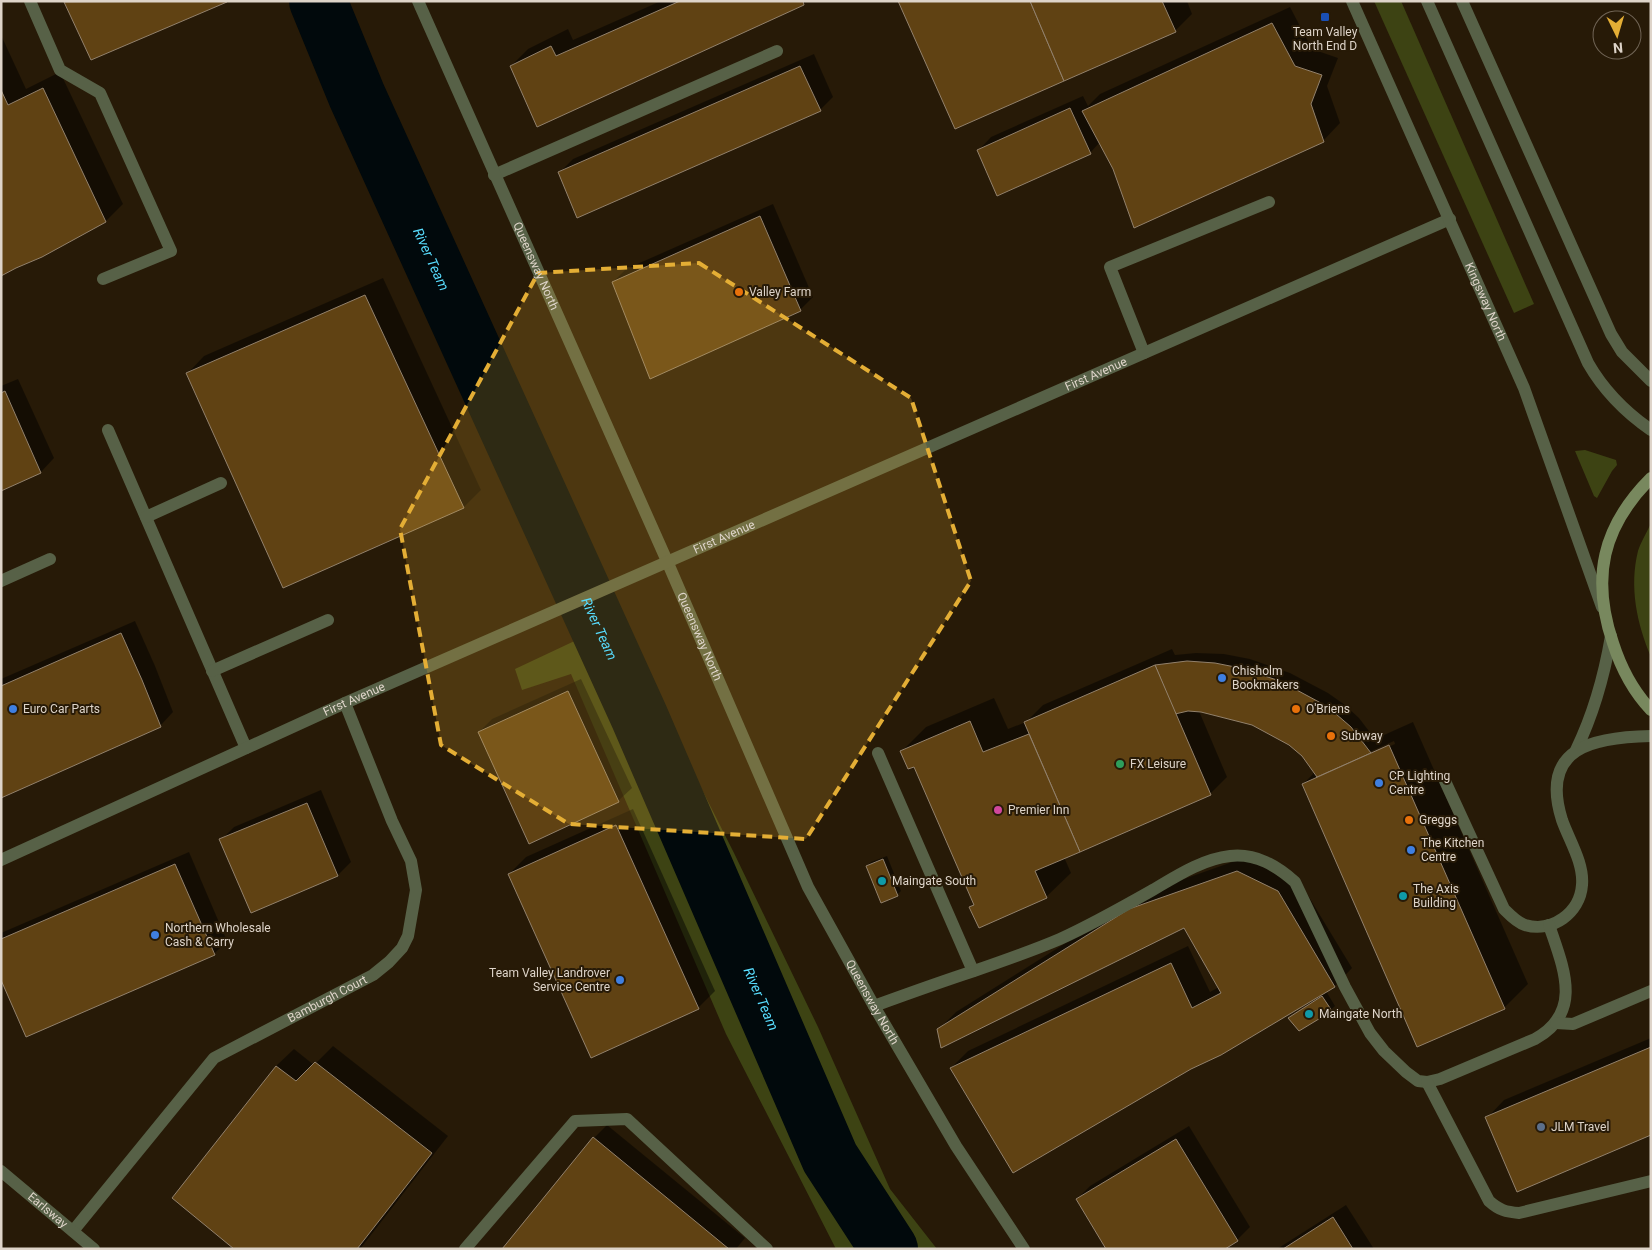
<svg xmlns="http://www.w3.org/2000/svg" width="1652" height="1250" font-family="Roboto,sans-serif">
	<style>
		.green { fill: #3d4313 }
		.shadow { fill: #0007; fill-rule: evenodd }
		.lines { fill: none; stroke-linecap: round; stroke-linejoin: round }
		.river { stroke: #01090c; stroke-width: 58 }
		.building { fill: #604213; stroke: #92816c }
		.service { stroke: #576147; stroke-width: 12 }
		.minor { stroke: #576147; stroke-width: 12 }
		.tertiary { stroke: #576147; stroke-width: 12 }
		.secondary { stroke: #78885e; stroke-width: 12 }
		.marked { fill: #e4ae35; fill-opacity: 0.2; stroke: #e4ae35; stroke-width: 4; stroke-dasharray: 10 6; stroke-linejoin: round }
		.transit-dot { fill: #1a4fb4; stroke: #271a07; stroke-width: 2 }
		.food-dot { fill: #e8710a; stroke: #271a07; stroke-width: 2 }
		.shop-dot { fill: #3f7fe0; stroke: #271a07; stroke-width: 2 }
		.leisure-dot { fill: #2e9e5b; stroke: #271a07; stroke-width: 2 }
		.hotel-dot { fill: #d1479c; stroke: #271a07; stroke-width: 2 }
		.culture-dot { fill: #0f9aa8; stroke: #271a07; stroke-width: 2 }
		.service-dot { fill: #5c6f8a; stroke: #271a07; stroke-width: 2 }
		.labels { text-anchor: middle; stroke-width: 4; stroke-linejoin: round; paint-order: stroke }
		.poi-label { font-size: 12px; fill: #ded4c9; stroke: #271a07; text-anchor: start }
		.street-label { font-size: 12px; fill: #ded4c9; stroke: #271a07 }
		.water-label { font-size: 14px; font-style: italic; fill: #58dcfd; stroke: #271a07 }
	</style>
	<rect width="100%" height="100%" fill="#271a07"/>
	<!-- green -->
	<g class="green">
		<polygon points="1374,1 1401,1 1534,304 1514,313"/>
		<polygon points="1585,450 1616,460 1617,465 1612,471 1597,498 1594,496 1575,451"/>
		<path d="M1651,523V657C1637,624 1629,587 1638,551C1641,542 1647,532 1651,523Z"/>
		<polygon points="617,621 734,853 818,1027 890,1189 937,1249 836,1249 726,1034 571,674 522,690 515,669"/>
	</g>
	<!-- shadow -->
	<g class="shadow">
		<polygon points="66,1 226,1 66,2"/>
		<polygon points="661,1 806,1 804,4 511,66 528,49 568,29 573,40"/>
		<polygon points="899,1 1187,1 1192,14 1175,31"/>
		<polygon points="1290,7 1312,49 1338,58 1327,86 1340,123 1323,141 1114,168 1100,142 1090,153 978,151 991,137 1083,96 1088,106 1100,94"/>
		<polygon points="1,35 26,89 60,72 123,204 106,221 42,256 1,275"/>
		<polygon points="814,54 833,97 820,110 560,172 573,159"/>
		<polygon points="773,204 813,297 800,310 613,282 626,269"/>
		<polygon points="383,278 481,490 464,507 187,374 204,356"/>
		<polygon points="18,379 54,458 41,472 1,490 1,386"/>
		<polygon points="135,621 155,666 173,712 160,726 1,797 1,679"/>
		<path d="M1172,649L1175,655L1196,653L1224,654L1250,659L1290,673L1328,693L1345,705L1359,718L1375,739L1413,722L1528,984L1504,1008L1303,784L1315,772L1303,756L1289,744L1252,724L1199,711L1227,777L1210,794L1064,857L1071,873L1046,897L979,926L971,907L975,904L915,765L902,751L926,727L994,698L1008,729L1026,722L1043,705ZM1394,741L1395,744L1331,772V769Z"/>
		<polygon points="581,679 632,788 618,801 479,732 492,719"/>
		<polygon points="321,790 351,862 338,875 252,912 221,840 234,827"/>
		<polygon points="633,809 715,991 698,1008 509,874 526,857"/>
		<polygon points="189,852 227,941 214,954 1,977 1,933"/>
		<polygon points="1255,854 1295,874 1352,968 1335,986 1326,991 1335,1006 1331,1010 1289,1018 1318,998 1317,996 951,1068 968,1051 1188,946 1210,992 1219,987 1184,927 939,1029 956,1012 1147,892"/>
		<polygon points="887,856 901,891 897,895 867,866 871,862"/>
		<polygon points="1651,1038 1651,1134 1487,1118 1504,1100"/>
		<polygon points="333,1046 448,1136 360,1249 236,1249 174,1198 276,1066 294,1049 314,1065"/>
		<polygon points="607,1125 745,1238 736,1249 504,1249 594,1138"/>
		<polygon points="1189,1126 1250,1227 1237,1240 1077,1199 1090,1186"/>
		<polygon points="1346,1205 1374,1249 1277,1249"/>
	</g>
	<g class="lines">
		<!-- river -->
		<path class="river" id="s1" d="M318,1L357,96L639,716L830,1158L889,1249"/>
	</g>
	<!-- building -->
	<g class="building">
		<polygon points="226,1 227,2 91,60 64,2"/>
		<polygon points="680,1 803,1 804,5 537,127 510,66 551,46 556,56"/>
		<polygon points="898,1 1030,1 1064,81 955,129"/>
		<polygon points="1030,1 1162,1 1176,32 1064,81"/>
		<polygon points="1272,23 1295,66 1322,75 1311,104 1324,142 1134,228 1113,169 1082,111"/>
		<polygon points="800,66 821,111 577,218 558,172"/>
		<polygon points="43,88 106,222 42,257 16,268 1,276 1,90 8,105"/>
		<polygon points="1070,108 1091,154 997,196 977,150"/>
		<polygon points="760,216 801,311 650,379 612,282"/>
		<polygon points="365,295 464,508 283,588 186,373"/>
		<polygon points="5,391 41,473 1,491 1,393"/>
		<polygon points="121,633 142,680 161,727 1,798 1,686"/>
		<polygon points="1187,661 1215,663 1240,668 1280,681 1319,702 1336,714 1351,727 1371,753 1317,777 1302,756 1289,745 1252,725 1201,712 1188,711 1175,714 1155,665"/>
		<polygon points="1155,665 1211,795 1080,852 1024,722"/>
		<polygon points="568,691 619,802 529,844 478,732"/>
		<polygon points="970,721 983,752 1029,734 1080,852 1035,871 1047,898 979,928 969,907 974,905 914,767 908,769 900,751"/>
		<polygon points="1389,745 1505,1009 1417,1047 1302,784"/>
		<polygon points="307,803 338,876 251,913 219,839"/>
		<polygon points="616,825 699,1009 591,1058 508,874"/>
		<polygon points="883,859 898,896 881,903 866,866"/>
		<polygon points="175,864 215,955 26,1037 1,980 1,939"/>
		<polygon points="1237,871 1278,891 1335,987 1221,1055 1191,1069 1013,1173 950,1068 1171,963 1192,1008 1221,993 1184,928 941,1048 937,1029 1129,909"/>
		<polygon points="1322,996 1332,1011 1299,1031 1288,1018"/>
		<polygon points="1651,1047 1651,1135 1517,1192 1485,1117"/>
		<polygon points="315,1062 432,1153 357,1249 234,1249 172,1198 276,1066 296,1081"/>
		<polygon points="593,1137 729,1249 502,1249"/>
		<polygon points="1176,1139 1238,1241 1225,1249 1106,1249 1076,1199"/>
		<polygon points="1333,1217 1353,1249 1283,1249"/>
	</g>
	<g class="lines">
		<!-- service -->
		<g class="service">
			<polyline points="30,1 60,70 100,93 171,251 103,279"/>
			<polyline points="1462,1 1611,334 1622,352 1651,381"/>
			<polyline points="494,175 777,51"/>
			<polyline points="1144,353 1110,267 1269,202"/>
			<polyline points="108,430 246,748"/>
			<polyline points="146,517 221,483"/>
			<polyline points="1,581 50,559"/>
			<polyline points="212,671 328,620"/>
			<path d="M1576,750C1594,713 1604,677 1611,636"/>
			<polyline points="878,753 973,971"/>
			<path d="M1445,781L1504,909C1510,915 1516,922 1525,925C1552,933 1580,913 1582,885C1584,863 1569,840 1562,820C1539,747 1594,737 1651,736"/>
			<path d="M874,1006C907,994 940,982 974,971C1003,961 1032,951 1060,939C1091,925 1121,908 1151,891C1175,877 1202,859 1230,856C1256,853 1277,866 1295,882L1345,987L1370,1033L1384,1051L1406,1072L1418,1081L1427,1082L1440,1079L1535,1039C1584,1012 1563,967 1549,925"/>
			<polyline points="1556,1023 1573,1024 1651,991"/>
			<path d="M1427,1082L1489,1201C1499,1210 1506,1212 1519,1213L1651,1181"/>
			<path id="s2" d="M73,1231L214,1058L373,975L389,962L402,948L408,936L416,890L411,861L392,821L345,703"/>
			<polyline points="465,1249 575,1121 627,1119 767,1249"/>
		</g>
		<!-- minor -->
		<g class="minor">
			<path id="s3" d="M418,1L667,561L808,887L874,1006L956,1146L1024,1249"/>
			<path id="s4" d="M1,860L345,703L1450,219"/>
			<path id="s5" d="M1,1171L94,1249"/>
		</g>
		<!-- tertiary -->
		<g class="tertiary">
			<path id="s6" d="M1352,1L1524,388L1602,607"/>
			<path d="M1427,1L1588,363C1604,391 1625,412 1651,430"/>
		</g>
		<!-- secondary -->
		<path class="secondary" d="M1651,478C1602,527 1591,578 1613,643C1621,668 1633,691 1651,710"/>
	</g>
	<!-- marked area -->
	<path class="marked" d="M699,263L911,398L971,581L806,839L569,824L441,745L400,529L538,273Z"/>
	<!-- markers -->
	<rect class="transit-dot" x="1320" y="12" width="10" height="10" rx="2.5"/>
	<g class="food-dot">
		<circle cx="739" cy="292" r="5"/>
		<circle cx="1296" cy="709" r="5"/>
		<circle cx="1331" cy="736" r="5"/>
		<circle cx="1409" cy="820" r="5"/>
	</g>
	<g class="shop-dot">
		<circle cx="1222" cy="678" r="5"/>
		<circle cx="13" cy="709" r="5"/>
		<circle cx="1379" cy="783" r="5"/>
		<circle cx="1411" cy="850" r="5"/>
		<circle cx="155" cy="935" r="5"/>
		<circle cx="620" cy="980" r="5"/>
	</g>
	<circle class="leisure-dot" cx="1120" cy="764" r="5"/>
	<circle class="hotel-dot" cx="998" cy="810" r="5"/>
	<g class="culture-dot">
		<circle cx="882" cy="881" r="5"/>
		<circle cx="1403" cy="896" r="5"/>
		<circle cx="1309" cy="1014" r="5"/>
	</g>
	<circle class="service-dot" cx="1541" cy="1127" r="5"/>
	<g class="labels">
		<!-- poi labels -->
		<g class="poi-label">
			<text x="1325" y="36" text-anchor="middle">Team Valley<tspan x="1325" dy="14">North End D</tspan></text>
			<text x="749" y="296">Valley Farm</text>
			<text x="1232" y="675">Chisholm<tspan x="1232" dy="14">Bookmakers</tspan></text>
			<text x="23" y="713">Euro Car Parts</text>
			<text x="1306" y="713">O'Briens</text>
			<text x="1341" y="740">Subway</text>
			<text x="1130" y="768">FX Leisure</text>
			<text x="1389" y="780">CP Lighting<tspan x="1389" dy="14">Centre</tspan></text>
			<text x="1008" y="814">Premier Inn</text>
			<text x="1419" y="824">Greggs</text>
			<text x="1421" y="847">The Kitchen<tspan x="1421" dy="14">Centre</tspan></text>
			<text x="892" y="885">Maingate South</text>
			<text x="1413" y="893">The Axis<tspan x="1413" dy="14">Building</tspan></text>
			<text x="165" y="932">Northern Wholesale<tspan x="165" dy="14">Cash &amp; Carry</tspan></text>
			<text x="610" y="977" text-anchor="end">Team Valley Landrover<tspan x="610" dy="14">Service Centre</tspan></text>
			<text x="1319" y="1018">Maingate North</text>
			<text x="1551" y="1131">JLM Travel</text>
		</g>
		<!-- street labels -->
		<g class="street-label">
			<text dy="4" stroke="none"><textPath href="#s3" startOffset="290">Queensway North</textPath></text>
			<text dy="4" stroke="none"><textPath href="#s6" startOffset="329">Kingsway North</textPath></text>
			<text dy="4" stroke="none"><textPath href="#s4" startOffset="1198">First Avenue</textPath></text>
			<text dy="4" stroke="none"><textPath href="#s4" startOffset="792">First Avenue</textPath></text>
			<text dy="4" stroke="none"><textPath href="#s3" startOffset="695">Queensway North</textPath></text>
			<text dy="4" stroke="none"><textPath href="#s4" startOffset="388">First Avenue</textPath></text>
			<text dy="4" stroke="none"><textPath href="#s2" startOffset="351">Bamburgh Court</textPath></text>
			<text dy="4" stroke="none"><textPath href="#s3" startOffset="1100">Queensway North</textPath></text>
			<text dy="4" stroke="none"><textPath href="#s5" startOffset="61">Earlsway</textPath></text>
		</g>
		<!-- water labels -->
		<g class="water-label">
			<text dy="5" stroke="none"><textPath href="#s1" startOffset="282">River Team</textPath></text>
			<text dy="5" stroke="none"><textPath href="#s1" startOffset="688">River Team</textPath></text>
			<text dy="5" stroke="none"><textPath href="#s1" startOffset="1092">River Team</textPath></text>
		</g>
	</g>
	<!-- border -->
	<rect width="1652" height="1250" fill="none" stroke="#ded4c9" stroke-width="5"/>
	<!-- north arrow -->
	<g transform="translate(1617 35) rotate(175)"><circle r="24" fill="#271a07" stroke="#706455"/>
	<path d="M0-4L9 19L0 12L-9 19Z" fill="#e4ae35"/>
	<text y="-8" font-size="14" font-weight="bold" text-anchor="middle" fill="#ded4c9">N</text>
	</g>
</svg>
